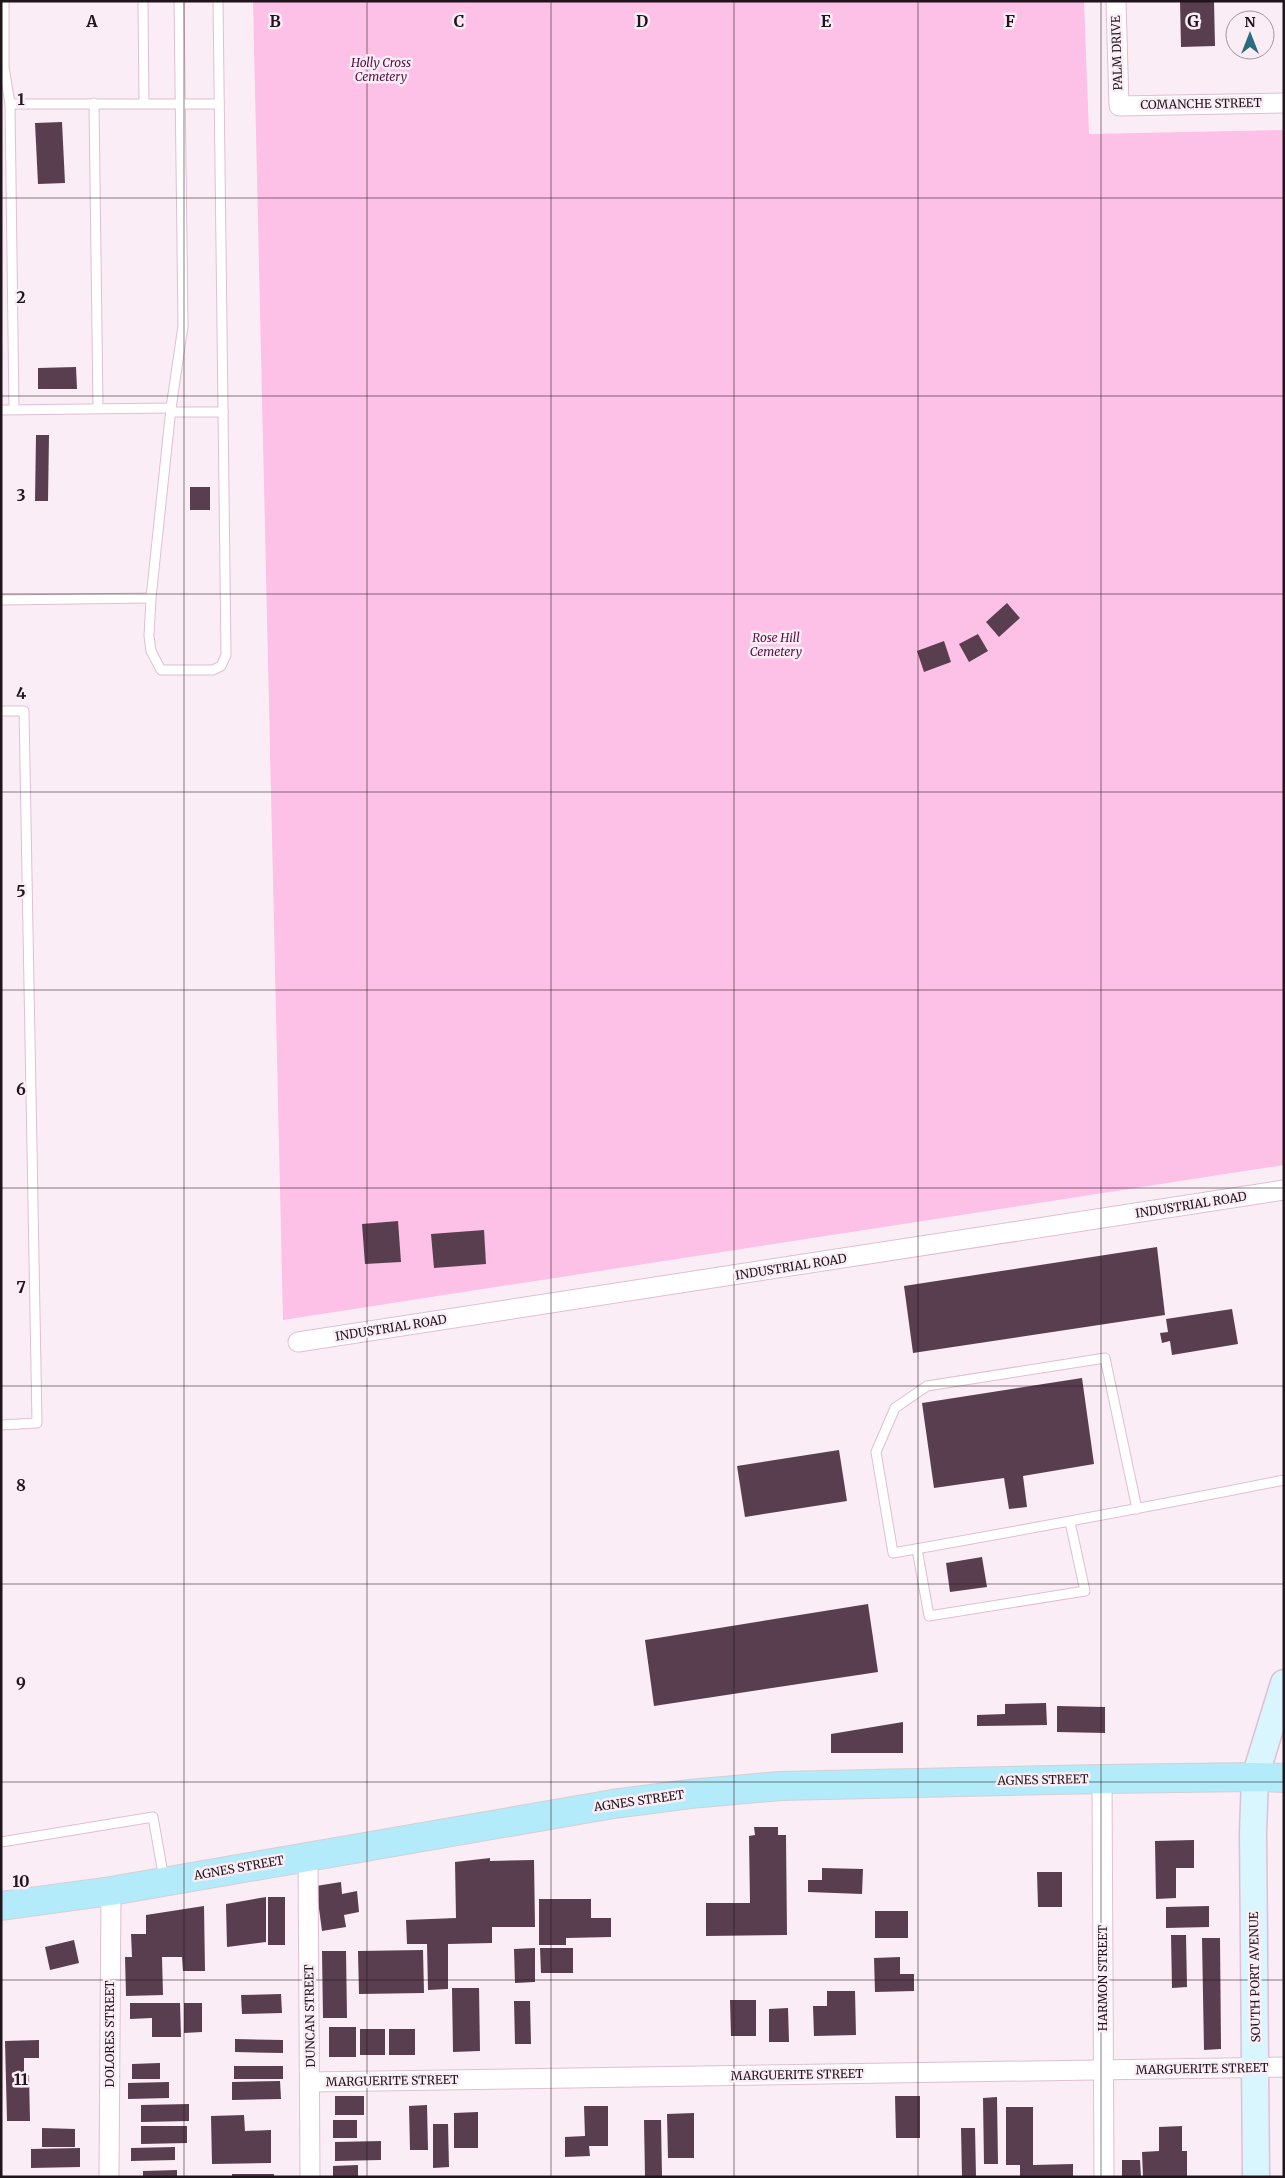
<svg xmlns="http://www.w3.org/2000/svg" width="1285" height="2178" font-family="Merriweather,serif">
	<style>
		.green { fill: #fdc0e6 }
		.building { fill: #593e4f }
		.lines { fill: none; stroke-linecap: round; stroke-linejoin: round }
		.service-casing { stroke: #dfbfd3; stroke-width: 11 }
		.minor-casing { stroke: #dfbfd3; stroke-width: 21 }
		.secondary-casing { stroke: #dfbfd3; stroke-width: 29 }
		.primary-casing { stroke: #d2d0d2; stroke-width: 30 }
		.service { stroke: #fff; stroke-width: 9 }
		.minor { stroke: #fff; stroke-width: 19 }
		.secondary { stroke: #d9f5fd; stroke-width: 26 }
		.primary { stroke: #b3ebfa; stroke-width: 28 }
		.grid { fill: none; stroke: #20151c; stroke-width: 1; stroke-opacity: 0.55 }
		.labels { text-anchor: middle; stroke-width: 5; stroke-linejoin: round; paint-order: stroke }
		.street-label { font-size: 12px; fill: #20151c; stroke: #fbedf5 }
		.park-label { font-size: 12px; font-style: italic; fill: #580e45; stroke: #fbedf5 }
		.grid-label { font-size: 16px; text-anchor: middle; font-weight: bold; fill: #20151c; stroke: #fbedf5; stroke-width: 5; stroke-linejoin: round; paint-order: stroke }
	</style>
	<rect width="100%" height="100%" fill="#fbedf5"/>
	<!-- green -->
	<polygon class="green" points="253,1 1084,1 1089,134 1284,130 1284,1165 283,1320"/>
	<!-- building -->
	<g class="building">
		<polygon points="1180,1 1214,1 1215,46 1181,47"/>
		<polygon points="62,122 65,183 38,184 35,123"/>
		<polygon points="76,367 77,389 38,389 38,368"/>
		<polygon points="36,435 49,435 48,501 35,501"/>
		<rect x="190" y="487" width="20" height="23"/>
		<polygon points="1007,603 1020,618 999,637 986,622"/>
		<polygon points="978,634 988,651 969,662 959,644"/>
		<polygon points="944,641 951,662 924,672 917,651"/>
		<polygon points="398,1221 401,1262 365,1264 362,1224"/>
		<polygon points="484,1230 486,1264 434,1268 431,1234"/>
		<polygon points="1157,1247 1165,1315 913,1353 904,1286"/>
		<polygon points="1232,1309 1238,1344 1172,1355 1170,1341 1162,1343 1160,1333 1168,1332 1166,1319"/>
		<polygon points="1082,1378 1094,1464 1023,1476 1027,1507 1009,1509 1004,1478 934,1488 922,1403"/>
		<polygon points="839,1450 847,1501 745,1517 737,1466"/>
		<polygon points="982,1557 987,1587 950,1592 946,1563"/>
		<polygon points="868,1604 878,1672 654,1706 645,1640"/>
		<polygon points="1046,1703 1047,1725 977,1726 977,1715 1005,1714 1005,1704"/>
		<polygon points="1057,1706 1105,1707 1105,1733 1057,1732"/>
		<polygon points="903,1722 903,1753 831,1753 831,1734"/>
		<polygon points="754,1827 778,1827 778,1835 786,1835 787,1935 706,1936 706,1903 750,1903 749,1836 755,1835"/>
		<polygon points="1194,1840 1194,1868 1176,1868 1176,1898 1156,1899 1155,1841"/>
		<polygon points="490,1858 490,1861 534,1860 535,1927 492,1927 492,1943 448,1944 448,1989 428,1990 427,1944 407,1944 406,1920 456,1918 455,1862"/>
		<polygon points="822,1868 863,1869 862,1894 808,1892 808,1880 822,1880"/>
		<polygon points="1037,1872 1062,1872 1062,1907 1038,1907"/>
		<polygon points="341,1882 342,1894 357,1891 359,1912 344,1915 346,1927 322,1931 316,1886"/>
		<polygon points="266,1897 266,1942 227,1947 226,1904"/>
		<rect x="268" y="1897" width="17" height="48"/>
		<polygon points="539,1899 591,1899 591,1918 611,1918 611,1937 566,1938 566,1945 539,1945"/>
		<polygon points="204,1906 205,1971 183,1971 182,1957 162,1957 163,1995 126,1996 125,1957 132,1957 131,1934 146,1934 146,1915"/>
		<polygon points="1209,1906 1209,1927 1166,1928 1166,1907"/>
		<rect x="875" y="1911" width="33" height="27"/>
		<polygon points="1171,1935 1186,1935 1187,1987 1172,1988"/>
		<polygon points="1202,1938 1220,1938 1221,2049 1204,2050"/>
		<polygon points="74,1940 79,1963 50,1970 45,1947"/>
		<polygon points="535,1948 535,1982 515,1983 514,1949"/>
		<polygon points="540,1948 573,1948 573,1973 541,1973"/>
		<polygon points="423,1950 424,1993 359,1994 358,1951"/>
		<polygon points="322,1951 346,1951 347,2018 323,2018"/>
		<polygon points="900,1957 900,1974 914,1974 914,1991 875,1992 874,1958"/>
		<polygon points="452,1988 479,1988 480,2051 453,2052"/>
		<polygon points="827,1991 855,1991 856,2035 814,2036 813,2006 827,2006"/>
		<polygon points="281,1994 282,2013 242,2014 241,1995"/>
		<polygon points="730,2000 756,2000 756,2036 731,2036"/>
		<polygon points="514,2001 530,2001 531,2044 515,2044"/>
		<polygon points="130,2003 180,2003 181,2037 152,2037 152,2018 130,2019"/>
		<polygon points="184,2003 202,2003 202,2032 184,2033"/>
		<polygon points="788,2008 789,2042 769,2042 769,2009"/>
		<rect x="329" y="2027" width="27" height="30"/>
		<rect x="360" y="2029" width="25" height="26"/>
		<rect x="389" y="2029" width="26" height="26"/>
		<polygon points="235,2039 283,2040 283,2053 235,2052"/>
		<polygon points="39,2040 39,2058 24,2058 24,2075 29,2075 30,2121 7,2121 5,2041"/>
		<polygon points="160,2063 160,2079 132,2079 132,2064"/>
		<rect x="234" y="2066" width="49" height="13"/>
		<polygon points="280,2081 281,2099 232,2100 232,2082"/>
		<polygon points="169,2082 169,2098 128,2099 128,2083"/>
		<rect x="335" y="2096" width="29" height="19"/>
		<polygon points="895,2096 920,2096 920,2138 896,2138"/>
		<polygon points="997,2097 998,2164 984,2164 983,2098"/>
		<polygon points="189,2104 189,2121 141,2122 141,2105"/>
		<polygon points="427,2105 428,2150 410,2150 409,2106"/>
		<polygon points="584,2106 608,2106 608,2146 589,2146 590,2156 565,2157 565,2137 585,2136"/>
		<polygon points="1006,2107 1033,2107 1033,2165 1073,2164 1073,2177 1020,2177 1020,2165 1006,2165"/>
		<polygon points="478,2112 478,2148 454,2148 454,2113"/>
		<polygon points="694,2113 694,2158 668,2158 667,2114"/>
		<polygon points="244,2115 245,2131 271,2130 271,2163 212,2164 211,2116"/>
		<rect x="333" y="2120" width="24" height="18"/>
		<polygon points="644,2120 661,2120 662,2177 645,2177"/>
		<polygon points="433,2124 448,2124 449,2167 433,2168"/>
		<polygon points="141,2126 187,2126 187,2143 141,2144"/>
		<polygon points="1182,2126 1182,2151 1187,2151 1187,2177 1143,2177 1142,2152 1159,2151 1159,2127"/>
		<polygon points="42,2128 75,2129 75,2147 42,2147"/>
		<polygon points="961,2128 975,2128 976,2177 962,2177"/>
		<polygon points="381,2141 381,2160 335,2161 335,2142"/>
		<polygon points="175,2147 175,2160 131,2161 131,2148"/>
		<polygon points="80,2148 80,2167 31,2168 31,2149"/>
		<polygon points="1122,2160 1140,2160 1141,2177 1122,2177"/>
		<polygon points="358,2165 358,2177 333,2177 333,2166"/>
		<polygon points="177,2170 177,2177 143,2177 143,2171"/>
		<rect x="232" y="2174" width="42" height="3"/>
	</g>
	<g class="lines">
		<!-- service casing -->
		<g class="service-casing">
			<g id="service">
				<polyline points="4,1 4,67 10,104"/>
				<polyline points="143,1 144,103"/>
				<polyline points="179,1 183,326 171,408 151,598 149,636 151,651 161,670 213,670 221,666 226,655 218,1"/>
				<polyline points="94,103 98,408"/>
				<polyline points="14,409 10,104 219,104"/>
				<polyline points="1,410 171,408"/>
				<polyline points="171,412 223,412"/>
				<polyline points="1,600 151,598"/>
				<polyline points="1,711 24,711 37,1423 1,1425"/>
				<path d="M1137,1509L1105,1358L927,1386L895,1408L876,1452L893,1553C1023,1530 1154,1506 1284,1480"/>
				<polyline points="917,1549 929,1616 1085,1591 1070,1522"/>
				<polyline points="1,1842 153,1817 164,1879"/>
			</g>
		</g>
		<!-- minor casing -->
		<g class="minor-casing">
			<g id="minor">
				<polyline points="1116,1 1119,106 1284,103"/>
				<polyline points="298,1342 1284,1190"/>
				<polyline points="1102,1779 1104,2177"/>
				<polyline points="308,1856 310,2177"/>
				<polyline points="311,2082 1284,2067"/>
				<polyline points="109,2177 111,1891"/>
			</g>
		</g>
		<!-- secondary casing -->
		<g class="secondary-casing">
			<polyline id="secondary" points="1256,2177 1253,1833 1255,1777 1284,1683"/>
		</g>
		<!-- primary casing -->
		<g class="primary-casing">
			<polyline id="primary" points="1,1906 111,1891 613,1804 690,1794 780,1786 1102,1779 1255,1777 1284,1778"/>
		</g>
		<!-- service -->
		<use href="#service" class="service"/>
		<!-- minor -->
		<use href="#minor" class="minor"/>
		<!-- secondary -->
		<use href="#secondary" class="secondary"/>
		<!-- primary -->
		<use href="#primary" class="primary"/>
	</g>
	<!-- grid -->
	<path class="grid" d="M184,1V2177M367,1V2177M551,1V2177M734,1V2177M918,1V2177M1101,1V2177M1,198H1284M1,396H1284M1,594H1284M1,792H1284M1,990H1284M1,1188H1284M1,1386H1284M1,1584H1284M1,1782H1284M1,1980H1284"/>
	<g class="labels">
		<!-- street labels -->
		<g class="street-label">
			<text transform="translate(1117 53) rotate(-92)" y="4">PALM DRIVE</text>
			<text transform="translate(1201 104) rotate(-1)" y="4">COMANCHE STREET</text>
			<text transform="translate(1191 1205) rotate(-9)" y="4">INDUSTRIAL ROAD</text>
			<text transform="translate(791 1267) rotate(-9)" y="4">INDUSTRIAL ROAD</text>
			<text transform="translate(391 1328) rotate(-9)" y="4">INDUSTRIAL ROAD</text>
			<text transform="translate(1043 1780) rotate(-1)" y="4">AGNES STREET</text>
			<text transform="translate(639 1801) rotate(-8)" y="4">AGNES STREET</text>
			<text transform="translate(239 1868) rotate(-10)" y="4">AGNES STREET</text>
			<text transform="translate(1255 1977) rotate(-91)" y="4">SOUTH PORT AVENUE</text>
			<text transform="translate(1103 1978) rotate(-90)" y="4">HARMON STREET</text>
			<text transform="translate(310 2016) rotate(-91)" y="4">DUNCAN STREET</text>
			<text transform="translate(110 2034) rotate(-90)" y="4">DOLORES STREET</text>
			<text transform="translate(1202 2069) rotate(-1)" y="4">MARGUERITE STREET</text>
			<text transform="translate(797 2075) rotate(-1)" y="4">MARGUERITE STREET</text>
			<text transform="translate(392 2081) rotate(-1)" y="4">MARGUERITE STREET</text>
		</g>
		<!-- park labels -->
		<g class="park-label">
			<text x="381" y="67">Holly Cross<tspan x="381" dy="14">Cemetery</tspan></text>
			<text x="776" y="642">Rose Hill<tspan x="776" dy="14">Cemetery</tspan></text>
		</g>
	</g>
	<g class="grid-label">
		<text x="92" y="27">A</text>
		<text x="275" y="27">B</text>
		<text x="459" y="27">C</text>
		<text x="642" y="27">D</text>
		<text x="826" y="27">E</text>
		<text x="1010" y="27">F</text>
		<text x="1193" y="27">G</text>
		<text x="21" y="105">1</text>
		<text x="21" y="303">2</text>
		<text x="21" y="501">3</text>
		<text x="21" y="699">4</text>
		<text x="21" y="897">5</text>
		<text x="21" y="1095">6</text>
		<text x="21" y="1293">7</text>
		<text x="21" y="1491">8</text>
		<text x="21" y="1689">9</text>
		<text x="21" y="1887">10</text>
		<text x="21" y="2085">11</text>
	</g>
	<!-- border -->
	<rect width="1285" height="2178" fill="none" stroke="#20151c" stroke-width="5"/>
	<!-- north arrow -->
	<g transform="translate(1250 35)"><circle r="24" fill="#fbedf5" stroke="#a3979e"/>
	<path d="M0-4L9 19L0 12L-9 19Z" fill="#2a6d7e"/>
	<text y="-8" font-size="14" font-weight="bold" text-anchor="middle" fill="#20151c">N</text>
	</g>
</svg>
